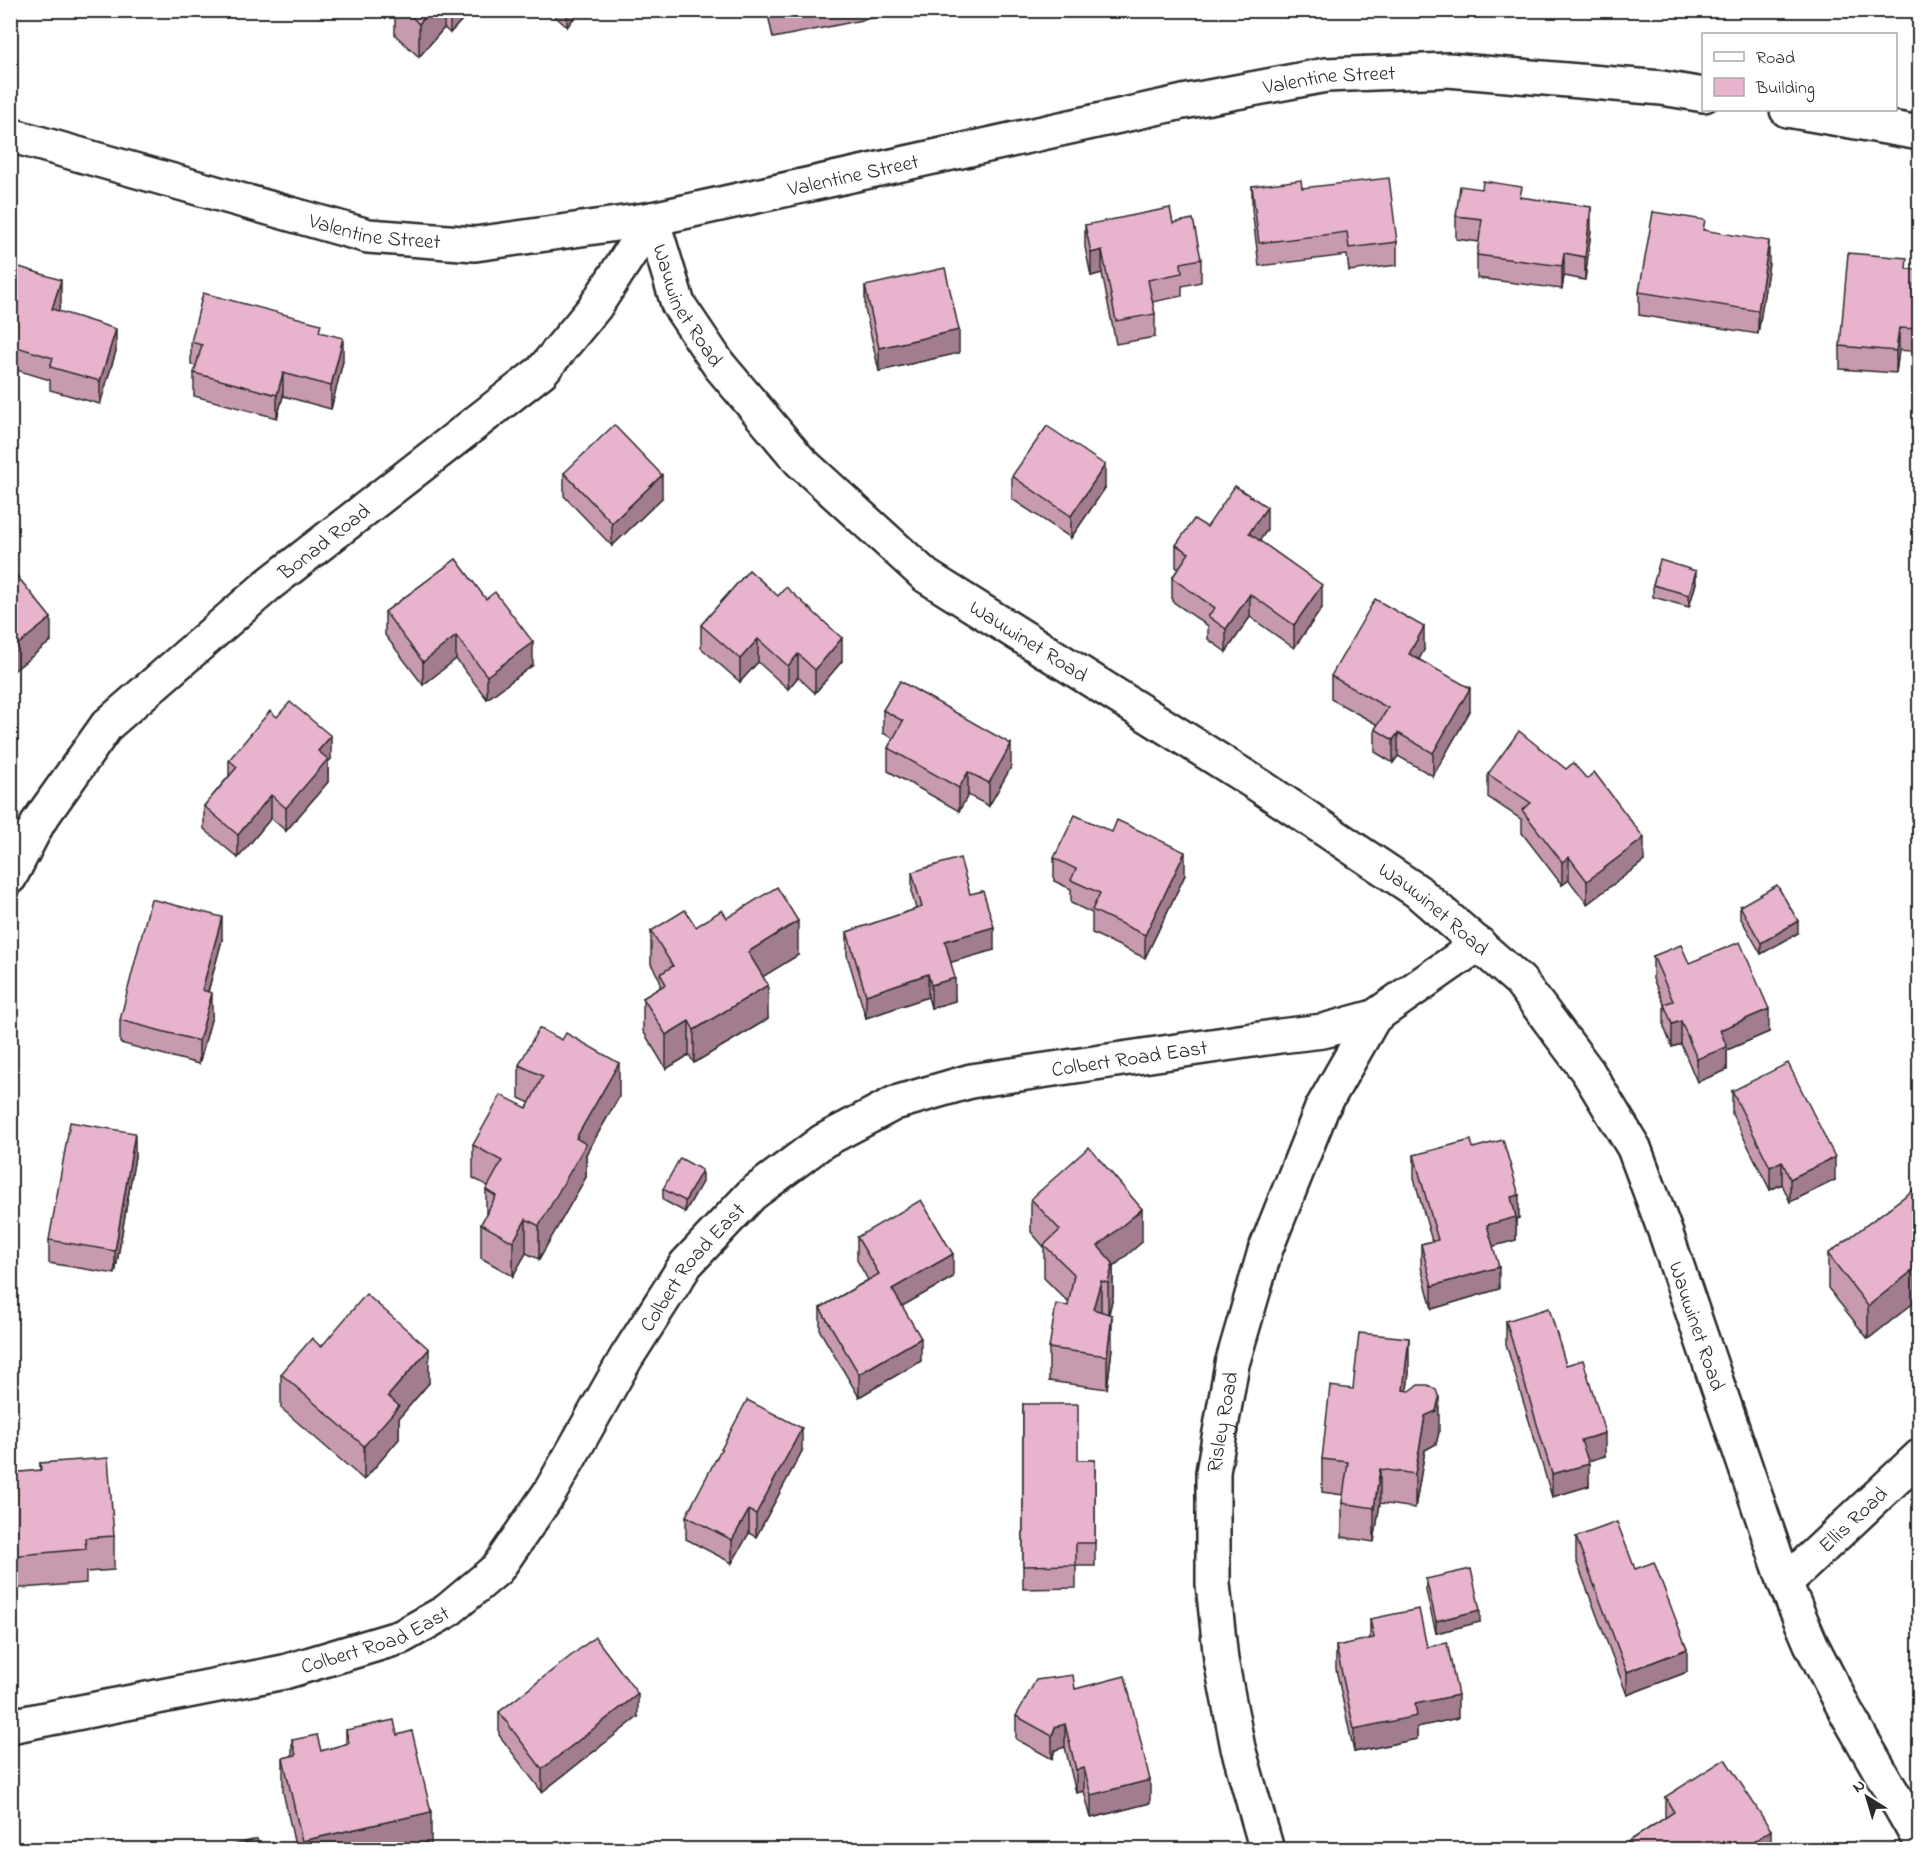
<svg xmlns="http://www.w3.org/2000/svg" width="1930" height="1860" font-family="'Indie Flower',sans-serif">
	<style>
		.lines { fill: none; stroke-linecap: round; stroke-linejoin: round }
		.minor-casing { stroke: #2b2b2b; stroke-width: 38 }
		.tertiary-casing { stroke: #2b2b2b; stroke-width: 38 }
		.minor { stroke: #fff; stroke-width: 33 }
		.tertiary { stroke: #fff; stroke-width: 33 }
		.wall { fill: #c89ab0; stroke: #2b2b2b; stroke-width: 1.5 }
		.shaded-wall { fill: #a27d90; stroke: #2b2b2b; stroke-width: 1.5 }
		.building { fill: #e8b3cd; stroke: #2b2b2b; stroke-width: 1.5 }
		.labels { text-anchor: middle; stroke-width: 6; stroke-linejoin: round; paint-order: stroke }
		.street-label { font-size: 21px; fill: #2b2b2b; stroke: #fff }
	</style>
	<rect width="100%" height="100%" fill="#fff"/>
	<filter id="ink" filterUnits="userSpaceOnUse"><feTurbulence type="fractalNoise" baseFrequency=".0167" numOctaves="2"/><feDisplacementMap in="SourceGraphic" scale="12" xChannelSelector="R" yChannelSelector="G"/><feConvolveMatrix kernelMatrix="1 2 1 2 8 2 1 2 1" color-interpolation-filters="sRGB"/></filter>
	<g filter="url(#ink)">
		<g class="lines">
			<!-- minor casing -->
			<g class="minor-casing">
				<g id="minor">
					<path id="s1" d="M652,219L678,304L719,365L800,461L926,576L1260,786L1417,891L1520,981L1588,1072L1634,1148L1666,1234L1785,1583L1811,1644L1845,1710L1920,1841"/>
					<path id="s2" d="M10,877L39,821L107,725L268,585L542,371L595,307L652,219"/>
					<path id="s3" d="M1785,1583L1920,1456"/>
					<path id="s4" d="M10,1726L284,1672L401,1637L447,1611L497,1569L550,1492L626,1358L686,1264L752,1194L823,1141L895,1103L971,1081L1280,1036L1323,1031L1374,1017L1479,944"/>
					<path id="s5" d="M1267,1850L1238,1748L1221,1660L1213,1584V1472L1232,1364L1265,1251L1322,1108L1374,1017"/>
				</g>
			</g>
			<!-- tertiary casing -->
			<g class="tertiary-casing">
				<g id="tertiary">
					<polyline points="1787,110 1920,133"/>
					<path id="s6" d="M10,135L368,236L475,244L652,219L1183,102L1326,75L1448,70L1662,88L1704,95"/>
				</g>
			</g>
			<!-- minor -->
			<use href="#minor" class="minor"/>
			<!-- tertiary -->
			<use href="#tertiary" class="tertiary"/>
		</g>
		<!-- wall -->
		<g class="wall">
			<polygon points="395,10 471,10 450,33 444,28 419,57 395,35"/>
			<polygon points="548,10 580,10 567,27"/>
			<polygon points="767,10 925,10 915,16 897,13 773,38"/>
			<polygon points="1252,186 1302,188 1397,242 1397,265 1349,271 1347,255 1259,266 1252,209"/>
			<polygon points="1522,198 1591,230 1585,280 1564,276 1562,289 1477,278 1477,255 1479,242 1456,239 1456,216"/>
			<polygon points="1173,223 1201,259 1201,282 1182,286 1182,296 1152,302 1155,314 1155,337 1116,344 1102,273 1091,276 1085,247 1085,225"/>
			<polygon points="1705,230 1769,263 1758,334 1639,315 1639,292"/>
			<polygon points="10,264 61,303 58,311 116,351 100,404 50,390 50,380 10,368"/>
			<polygon points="1907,269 1920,270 1920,352 1899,350 1896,373 1840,369 1840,346"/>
			<polygon points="865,286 959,353 879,371 865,309"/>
			<polygon points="321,332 343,361 331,409 283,396 277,418 194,396 194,373 196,366 191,365 191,342"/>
			<polygon points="564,473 662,498 612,546 564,496"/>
			<polygon points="1012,476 1105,488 1071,538 1012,499"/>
			<polygon points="1207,527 1267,530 1259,541 1322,608 1294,648 1250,617 1226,652 1208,639 1208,626 1172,601 1172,578 1178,569 1176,567 1176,545"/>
			<polygon points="456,559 533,665 487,699 456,659 423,685 385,635 385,612"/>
			<polygon points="10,567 51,641 11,673 10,672"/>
			<polygon points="749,570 842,661 815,693 798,677 788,689 758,662 740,682 701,648 701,625"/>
			<polygon points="1696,583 1689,607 1653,597 1653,585"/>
			<polygon points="1424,650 1419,659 1470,711 1433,776 1398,756 1393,763 1375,752 1375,729 1378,725 1331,699 1331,676"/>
			<polygon points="883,710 1011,767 989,806 968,795 959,811 888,771 888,748 893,738 883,733"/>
			<polygon points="331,759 328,762 328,782 286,831 271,818 238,858 204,829 204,806 229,776 229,760"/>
			<polygon points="1566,769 1587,779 1644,861 1587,904 1569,880 1562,885 1522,833 1522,820 1488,797 1488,774"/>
			<polygon points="1054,858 1185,875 1145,958 1092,933 1092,913 1071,903 1071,889 1054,881"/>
			<polygon points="912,872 970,894 994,950 951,962 955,1001 931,1008 928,997 866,1018 847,955 847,932 916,909 912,894"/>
			<polygon points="1740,906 1798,933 1761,954 1740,917"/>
			<polygon points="727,918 798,955 763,976 768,1019 694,1063 689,1055 666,1069 643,1031 643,998 660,988 660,980 651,964 651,931 696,927"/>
			<polygon points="222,940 208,992 212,1016 199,1064 120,1043 120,1020"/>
			<polygon points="1653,956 1689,963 1769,1032 1727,1050 1727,1070 1697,1082 1681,1044 1672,1047 1664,1027 1664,1004 1653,979"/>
			<polygon points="519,1065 619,1097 586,1154 586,1177 539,1259 526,1253 513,1276 481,1258 481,1224 486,1215 486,1190 488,1186 473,1178 473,1145 527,1108 530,1103 519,1098"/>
			<polygon points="1732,1091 1835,1180 1790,1202 1782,1184 1770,1190 1732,1114"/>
			<polygon points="1473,1148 1519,1218 1516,1219 1516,1240 1493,1246 1499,1289 1432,1309 1421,1267 1421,1244 1432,1241 1414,1178 1414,1155"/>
			<polygon points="135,1156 115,1274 49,1263 49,1240"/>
			<polygon points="702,1182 685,1212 663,1200 663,1189"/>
			<polygon points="1920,1185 1920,1305 1916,1301 1868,1339 1828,1288 1828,1254"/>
			<polygon points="1031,1199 1142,1242 1113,1267 1113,1296 1109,1314 1112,1348 1107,1389 1049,1381 1049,1348 1069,1303 1044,1278 1044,1247 1031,1232"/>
			<polygon points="857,1237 953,1277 902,1306 921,1361 859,1397 820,1331 820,1308 868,1280 857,1260"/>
			<polygon points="1506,1321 1566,1365 1605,1456 1588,1461 1589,1486 1552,1497 1506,1344"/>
			<polygon points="321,1347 429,1383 399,1418 399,1439 364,1480 281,1408 281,1374"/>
			<polygon points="1409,1372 1407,1390 1439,1432 1436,1444 1425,1450 1415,1508 1380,1503 1374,1542 1342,1537 1342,1503 1343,1495 1322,1492 1322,1459 1353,1389"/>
			<polygon points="1023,1404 1078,1460 1095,1460 1095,1566 1076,1566 1076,1588 1023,1589"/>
			<polygon points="802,1451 756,1537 749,1533 732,1563 686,1539 686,1516"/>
			<polygon points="40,1463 114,1536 114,1570 86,1572 86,1583 10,1589 10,1473 40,1471"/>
			<polygon points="1576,1537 1635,1569 1687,1672 1627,1695 1576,1560"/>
			<polygon points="1426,1579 1480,1622 1436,1633 1426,1591"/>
			<polygon points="1370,1619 1427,1647 1458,1718 1417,1727 1417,1739 1354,1752 1336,1669 1336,1646 1370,1639"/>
			<polygon points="1075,1689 1150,1803 1091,1818 1084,1791 1076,1793 1065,1747 1055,1750 1052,1759 1016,1739 1016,1716"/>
			<polygon points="499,1712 638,1717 542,1792 499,1735"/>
			<polygon points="346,1730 397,1735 431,1845 411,1850 296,1850 283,1792 283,1758 292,1756 292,1740 321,1751 346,1744"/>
			<polygon points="1665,1797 1771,1850 1628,1850 1628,1842 1665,1818"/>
		</g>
		<!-- shaded-wall -->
		<g class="shaded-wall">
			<polygon points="430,10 444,10 444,28 419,57 419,24"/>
			<polygon points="450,10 471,10 450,33"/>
			<polygon points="567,10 580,10 567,27"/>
			<polygon points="915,10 925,10 915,16"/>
			<polygon points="1591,207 1591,230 1585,280 1585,257"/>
			<polygon points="1769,241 1769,263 1758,334 1758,311"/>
			<polygon points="1102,250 1102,273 1091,276 1091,253"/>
			<polygon points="1564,253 1564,276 1562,289 1562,266"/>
			<polygon points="61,280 61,303 52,332 52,309"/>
			<polygon points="1899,328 1899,350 1896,373 1896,351"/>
			<polygon points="116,329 116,351 100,404 100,381"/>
			<polygon points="959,330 959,353 879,371 879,348"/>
			<polygon points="343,338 343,361 331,409 331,386"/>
			<polygon points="283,373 283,396 277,418 277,395"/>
			<polygon points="1105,465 1105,488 1071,538 1071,516"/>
			<polygon points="662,475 662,498 612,546 612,523"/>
			<polygon points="1267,507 1267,530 1249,556 1249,533"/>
			<polygon points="1696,571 1696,583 1689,607 1689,595"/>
			<polygon points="1322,585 1322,608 1294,648 1294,625"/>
			<polygon points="1250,594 1250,617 1226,652 1226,629"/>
			<polygon points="51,618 51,641 11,673 11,650"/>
			<polygon points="1424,627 1424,650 1409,677 1409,654"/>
			<polygon points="456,636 456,659 423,685 423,662"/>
			<polygon points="842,638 842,661 815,693 815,670"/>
			<polygon points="758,639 758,662 740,682 740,659"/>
			<polygon points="533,642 533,665 487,699 487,676"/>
			<polygon points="798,654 798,677 788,689 788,666"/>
			<polygon points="1470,688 1470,711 1433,776 1433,753"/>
			<polygon points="1398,733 1398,756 1393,763 1393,740"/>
			<polygon points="331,736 331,759 328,762 328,782 286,831 286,808 318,751"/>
			<polygon points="1011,744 1011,767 989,806 989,783"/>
			<polygon points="968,772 968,795 959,811 959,788"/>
			<polygon points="271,795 271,818 238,858 238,835"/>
			<polygon points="1644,838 1644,861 1587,904 1587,881"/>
			<polygon points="1185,852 1185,875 1145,958 1145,935"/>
			<polygon points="1569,857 1569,880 1562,885 1562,862"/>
			<polygon points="222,917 222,940 202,1013 202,990"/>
			<polygon points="798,921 798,955 748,986 748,952"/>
			<polygon points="1798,921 1798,933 1761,954 1761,943"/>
			<polygon points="994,927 994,950 945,964 945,941"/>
			<polygon points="928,974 928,997 866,1018 866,995"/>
			<polygon points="955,978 955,1001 931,1008 931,985"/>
			<polygon points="768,985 768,1019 694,1063 694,1030"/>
			<polygon points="212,993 212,1016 199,1064 199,1041"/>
			<polygon points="1769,1009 1769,1032 1727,1050 1727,1070 1697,1082 1697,1059 1720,1030"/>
			<polygon points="689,1021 689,1055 666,1069 666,1035"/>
			<polygon points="1681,1021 1681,1044 1672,1047 1672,1024"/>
			<polygon points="619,1063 619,1097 586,1154 586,1177 539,1259 539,1226 576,1138"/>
			<polygon points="135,1133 135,1156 115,1274 115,1251"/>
			<polygon points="1835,1157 1835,1180 1790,1202 1790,1179"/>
			<polygon points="1782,1161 1782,1184 1770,1190 1770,1167"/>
			<polygon points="702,1170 702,1182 685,1212 685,1201"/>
			<polygon points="1519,1195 1519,1218 1516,1219 1516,1240 1487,1248 1487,1225 1511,1197"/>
			<polygon points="1142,1209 1142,1242 1113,1267 1113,1296 1108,1317 1108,1283 1098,1246"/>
			<polygon points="526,1219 526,1253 513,1276 513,1242"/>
			<polygon points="953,1254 953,1277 892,1312 892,1289"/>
			<polygon points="1499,1267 1499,1289 1432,1309 1432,1286"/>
			<polygon points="1916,1268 1916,1301 1868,1339 1868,1306"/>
			<polygon points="1101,1281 1101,1315 1093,1309"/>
			<polygon points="1112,1315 1112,1348 1107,1389 1107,1356"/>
			<polygon points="921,1338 921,1361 859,1397 859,1374"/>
			<polygon points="1409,1338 1409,1372 1403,1423 1403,1390"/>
			<polygon points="429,1349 429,1383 399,1418 399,1439 364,1480 364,1446 388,1396"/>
			<polygon points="1439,1398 1439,1432 1436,1444 1425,1450 1415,1508 1415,1474 1425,1416"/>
			<polygon points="802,1428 802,1451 756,1537 756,1514"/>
			<polygon points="1605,1433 1605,1456 1581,1463 1581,1440"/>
			<polygon points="1589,1464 1589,1486 1552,1497 1552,1474"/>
			<polygon points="1380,1469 1380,1503 1374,1542 1374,1508"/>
			<polygon points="749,1510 749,1533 732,1563 732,1540"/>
			<polygon points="1480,1610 1480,1622 1436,1633 1436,1621"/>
			<polygon points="1687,1649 1687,1672 1627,1695 1627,1672"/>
			<polygon points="638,1694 638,1717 542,1792 542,1769"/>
			<polygon points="1458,1695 1458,1718 1417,1727 1417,1739 1354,1752 1354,1729 1415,1704"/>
			<polygon points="1065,1724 1065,1747 1055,1750 1052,1759 1052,1736 1055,1727"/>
			<polygon points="1084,1768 1084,1791 1076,1793 1076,1770"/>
			<polygon points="1150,1780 1150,1803 1091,1818 1091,1795"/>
			<polygon points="431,1812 431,1845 411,1850 302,1850 302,1841"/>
			<polygon points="1771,1830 1771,1850 1741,1850"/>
		</g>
		<!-- building -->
		<g class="building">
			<polygon points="405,10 430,10 419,24"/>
			<polygon points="1389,178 1397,242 1349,248 1347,232 1259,243 1252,186 1301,180 1302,188"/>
			<polygon points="1483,181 1522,187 1520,197 1591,207 1585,257 1564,253 1562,266 1477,255 1482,219 1456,216 1460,186 1482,189"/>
			<polygon points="1170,208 1173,223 1193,219 1201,259 1181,263 1182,273 1148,280 1155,314 1116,321 1102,250 1091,253 1085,225"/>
			<polygon points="1653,212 1705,220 1703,230 1769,241 1758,311 1639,292"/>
			<polygon points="1848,253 1907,258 1906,269 1920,270 1920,329 1899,328 1896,351 1840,346"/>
			<polygon points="10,264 61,280 52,309 116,329 100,381 50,367 53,358 10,345"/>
			<polygon points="945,268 959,330 879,348 865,286"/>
			<polygon points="203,293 321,324 319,332 343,338 331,386 283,373 277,395 194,373 202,345 191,342"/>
			<polygon points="614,425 662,475 612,523 564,473"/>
			<polygon points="1047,426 1105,465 1071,516 1012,476"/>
			<polygon points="1235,486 1267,507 1249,533 1322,585 1294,625 1250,594 1226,629 1208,616 1215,608 1172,578 1189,553 1176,545 1194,519 1207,527"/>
			<polygon points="456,559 486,599 495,592 533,642 487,676 456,636 423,662 385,612"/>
			<polygon points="1660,560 1696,571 1689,595 1653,585"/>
			<polygon points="10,567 51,618 11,650 10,649"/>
			<polygon points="749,570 778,596 786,587 842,638 815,670 798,654 788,666 758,639 740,659 701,625"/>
			<polygon points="1375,599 1424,627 1409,654 1470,688 1433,753 1398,733 1393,740 1375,729 1388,708 1331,676"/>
			<polygon points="900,681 1011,744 989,783 968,772 959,788 888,748 903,721 883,710"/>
			<polygon points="290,702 331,736 318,751 328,759 286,808 271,795 238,835 204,806 237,767 229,760 270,711 277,717"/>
			<polygon points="1519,731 1566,769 1573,763 1587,779 1594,772 1644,838 1587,881 1569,857 1562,862 1522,810 1531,803 1488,774"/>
			<polygon points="1075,815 1112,832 1117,820 1185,852 1145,935 1092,910 1100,893 1071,880 1076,869 1054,858"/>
			<polygon points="960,858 970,894 983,891 994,927 945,941 955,978 931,985 928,974 866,995 847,932 922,907 912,872"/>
			<polygon points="1777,885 1798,921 1761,943 1740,906"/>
			<polygon points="777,887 798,921 748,952 768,985 694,1030 689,1021 666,1035 643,998 666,984 660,974 673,966 651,931 685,910 696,927 722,910 727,918"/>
			<polygon points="151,899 222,917 202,990 212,993 199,1041 120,1020"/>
			<polygon points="1740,942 1769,1009 1720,1030 1727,1047 1697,1059 1681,1021 1672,1024 1664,1004 1673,1001 1653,956 1681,945 1689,963"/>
			<polygon points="539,1028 562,1040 566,1033 619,1063 576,1138 586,1144 539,1226 526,1219 513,1242 481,1224 496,1196 486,1190 502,1161 473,1145 501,1095 527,1108 543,1076 519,1065"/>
			<polygon points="1788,1063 1835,1157 1790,1179 1782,1161 1770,1167 1732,1091"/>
			<polygon points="70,1122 135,1133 115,1251 49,1240"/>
			<polygon points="1471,1140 1473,1148 1503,1140 1519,1195 1511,1197 1516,1217 1487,1225 1499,1267 1432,1286 1421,1244 1438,1240 1414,1155"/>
			<polygon points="1089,1147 1142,1209 1098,1246 1113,1263 1108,1283 1101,1281 1093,1309 1112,1315 1107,1356 1049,1348 1056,1304 1068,1306 1074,1274 1044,1245 1060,1230 1031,1199"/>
			<polygon points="680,1158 702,1170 685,1201 663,1189"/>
			<polygon points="1920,1185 1920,1272 1916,1268 1868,1306 1828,1254"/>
			<polygon points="921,1200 953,1254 892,1289 921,1338 859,1374 820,1308 879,1274 857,1237"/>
			<polygon points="366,1294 429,1349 388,1396 399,1406 364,1446 281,1374 312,1338 321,1347"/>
			<polygon points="1549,1308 1566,1365 1583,1360 1605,1433 1581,1440 1589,1464 1552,1474 1506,1321"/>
			<polygon points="1359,1333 1409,1338 1403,1390 1410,1391 1418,1385 1428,1385 1436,1390 1439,1398 1436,1411 1425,1416 1415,1474 1380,1469 1374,1508 1342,1503 1348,1462 1322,1459 1330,1386 1353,1389"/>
			<polygon points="747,1400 802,1428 756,1514 749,1510 732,1540 686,1516"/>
			<polygon points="1023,1404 1078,1404 1078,1460 1095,1460 1095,1543 1076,1543 1076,1565 1023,1566"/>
			<polygon points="108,1458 114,1536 85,1538 86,1549 10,1556 10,1473 41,1470 40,1463"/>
			<polygon points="1617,1522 1635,1569 1654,1562 1687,1649 1627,1672 1576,1537"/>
			<polygon points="1471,1569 1480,1610 1436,1621 1426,1579"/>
			<polygon points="1419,1609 1427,1647 1447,1643 1458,1695 1415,1704 1417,1716 1354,1729 1336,1646 1374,1638 1370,1619"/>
			<polygon points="595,1637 638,1694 542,1769 499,1712"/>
			<polygon points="1073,1675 1075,1689 1125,1676 1150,1780 1091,1795 1084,1768 1076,1770 1065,1724 1055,1727 1052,1736 1016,1716 1036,1680"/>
			<polygon points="394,1720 397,1735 412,1731 431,1812 302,1841 283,1758 296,1755 292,1740 317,1735 321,1751 349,1743 346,1730"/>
			<polygon points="1725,1759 1771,1830 1741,1850 1633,1850 1628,1842 1674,1812 1665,1797"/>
			<polygon points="257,1839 260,1850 215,1850"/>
		</g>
	</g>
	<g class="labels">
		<!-- street labels -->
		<g class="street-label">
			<text dy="7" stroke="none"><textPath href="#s6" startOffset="1350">Valentine Street</textPath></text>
			<text dy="7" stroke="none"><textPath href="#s6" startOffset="864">Valentine Street</textPath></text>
			<text dy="7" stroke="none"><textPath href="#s6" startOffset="378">Valentine Street</textPath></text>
			<text dy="7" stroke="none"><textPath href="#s1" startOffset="94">Wauwinet Road</textPath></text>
			<text dy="7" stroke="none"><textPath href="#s2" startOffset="465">Bonad Road</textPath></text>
			<text dy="7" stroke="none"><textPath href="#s1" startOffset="580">Wauwinet Road</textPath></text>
			<text dy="7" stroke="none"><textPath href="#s1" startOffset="1066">Wauwinet Road</textPath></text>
			<text dy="7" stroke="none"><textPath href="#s4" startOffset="1384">Colbert Road East</textPath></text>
			<text dy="7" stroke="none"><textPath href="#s4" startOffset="880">Colbert Road East</textPath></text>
			<text dy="7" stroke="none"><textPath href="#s1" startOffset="1570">Wauwinet Road</textPath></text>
			<text dy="7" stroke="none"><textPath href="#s5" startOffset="435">Risley Road</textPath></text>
			<text dy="7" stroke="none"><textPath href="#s3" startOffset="93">Ellis Road</textPath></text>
			<text dy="7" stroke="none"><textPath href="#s4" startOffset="376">Colbert Road East</textPath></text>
		</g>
	</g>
	<!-- margin -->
	<rect width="1930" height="1860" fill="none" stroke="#fff" stroke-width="36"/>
	<rect x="18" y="18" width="1894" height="1824" fill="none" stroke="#2b2b2b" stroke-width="2" filter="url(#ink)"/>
	<!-- legend -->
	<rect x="1702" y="33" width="195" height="78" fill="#ffffff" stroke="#aaaaaa" stroke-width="1.5"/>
	<rect x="1714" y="52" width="30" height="9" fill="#ffffff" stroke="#aaaaaa" stroke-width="1.5"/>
	<text x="1756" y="63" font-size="18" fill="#2b2b2b">Road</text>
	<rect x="1714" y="78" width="30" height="18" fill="#e8b3cd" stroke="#aaaaaa" stroke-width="1.5"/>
	<text x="1756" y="93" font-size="18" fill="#2b2b2b">Building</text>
	<!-- north arrow -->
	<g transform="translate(1867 1797) rotate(323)" stroke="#ffffff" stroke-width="4.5" paint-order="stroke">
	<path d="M0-4.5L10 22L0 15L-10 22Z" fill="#2b2b2b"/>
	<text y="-9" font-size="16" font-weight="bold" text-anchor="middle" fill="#2b2b2b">N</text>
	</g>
</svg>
